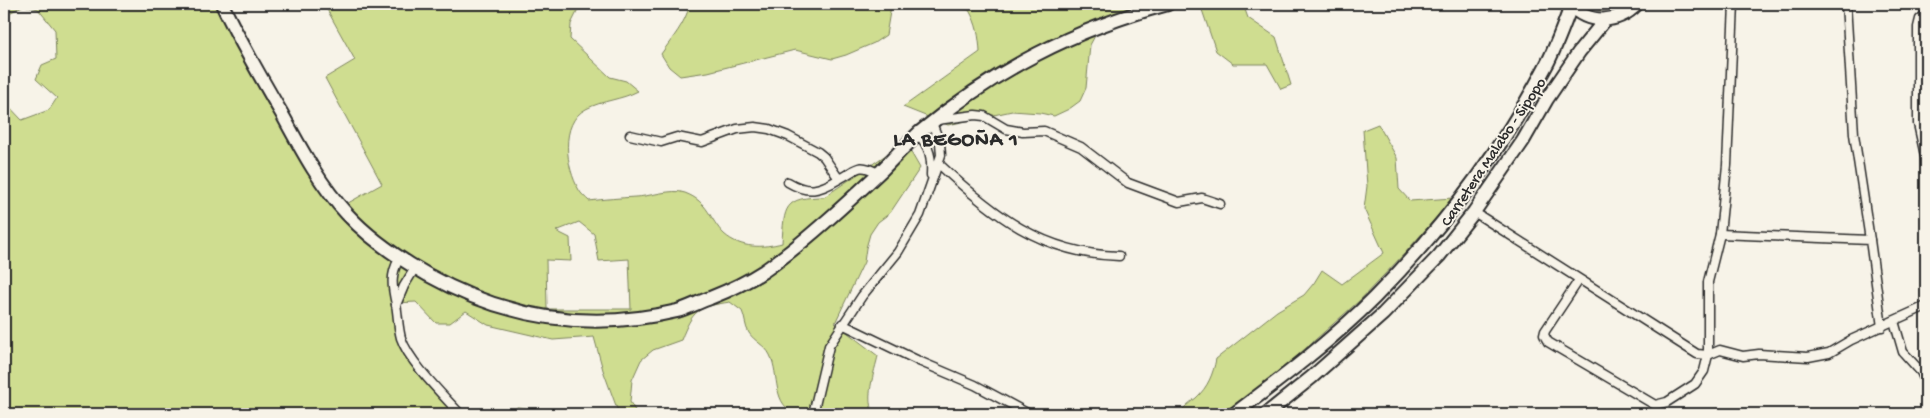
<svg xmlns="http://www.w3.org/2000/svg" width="1930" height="418" font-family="'Gochi Hand',sans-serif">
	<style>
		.green { fill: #cfdd90; stroke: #7d845e; fill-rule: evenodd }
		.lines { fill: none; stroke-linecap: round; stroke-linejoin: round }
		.minor-casing { stroke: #2b2b2b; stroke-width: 11 }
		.primary-casing { stroke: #2b2b2b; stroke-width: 16 }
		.trunk-casing { stroke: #2b2b2b; stroke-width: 16 }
		.minor { stroke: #f7f3e8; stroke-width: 8 }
		.primary { stroke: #f7f3e8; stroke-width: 12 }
		.trunk { stroke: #f7f3e8; stroke-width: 12 }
		.labels { text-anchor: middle; stroke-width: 4; stroke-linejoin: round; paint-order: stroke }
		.street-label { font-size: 16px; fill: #2b2b2b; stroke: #f7f3e8 }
		.district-label { font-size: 21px; font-weight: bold; letter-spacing: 1px; fill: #2b2b2b; stroke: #f7f3e8 }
	</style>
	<rect width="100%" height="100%" fill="#f7f3e8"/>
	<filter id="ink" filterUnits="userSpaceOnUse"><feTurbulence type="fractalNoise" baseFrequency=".02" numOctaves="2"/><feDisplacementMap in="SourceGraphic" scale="10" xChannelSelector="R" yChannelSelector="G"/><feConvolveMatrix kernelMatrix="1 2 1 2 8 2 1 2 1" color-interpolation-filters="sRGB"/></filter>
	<g filter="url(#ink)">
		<!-- green -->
		<g class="green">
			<path d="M4,4H223L341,207L382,184L325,78L355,60L324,4H581L571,24L570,39L610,77L626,81L638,91C621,100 603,100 586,109C559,123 566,168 579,190C581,194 586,198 589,201C605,199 620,198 635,197C649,197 672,188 685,193C709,202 709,219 724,234C741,249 763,248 782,243C784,207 784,197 824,197L905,142L920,168L890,213L878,222L870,234L866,248L864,262L835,323L878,356C875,370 863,403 875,414H798C771,406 780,375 770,355C765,345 755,342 749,333C745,327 745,317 742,311L730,302C697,307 693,310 681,340L653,350L641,360L632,380L630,402L637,414H619L603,370L594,337L553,340L488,325L466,311L450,323H436L416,302L396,303L401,334L410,355L462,414H30L4,412V101L22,120L49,110L57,98L36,79L42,65L56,59L55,30L38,9L24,5L4,16ZM579,222L594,234L599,261L629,259L631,309H547L546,260L571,261L570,238L556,231Z"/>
			<path d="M690,4H896L891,6L886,35L874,43L846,55L832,59L795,50L708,72L680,76L669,67L661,54C673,37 685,24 690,4Z"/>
			<path d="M947,4H1183L1097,32L1090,45L1086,88L1080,101L1069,109L1054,116L1040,113L1012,111L948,125L903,107L980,52C979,36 977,24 969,10Z"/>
			<polygon points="1200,4 1243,4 1248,18 1276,37 1291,85 1281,89 1267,64 1233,64 1216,51"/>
			<path d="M1582,4H1622C1609,12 1595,12 1582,4Z"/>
			<path d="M1378,124L1397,158L1399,189L1410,201L1453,198L1405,253L1359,301L1280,371L1222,414H1179C1184,407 1189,403 1196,398C1208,387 1213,374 1216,359L1277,311L1304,295L1314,283L1322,270L1342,284L1384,253L1364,209L1367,186L1363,130Z"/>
			<polygon points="517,407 551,411 554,414 510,414"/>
		</g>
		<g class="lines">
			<!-- minor casing -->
			<g class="minor-casing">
				<g id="minor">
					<polyline points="1846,4 1854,134 1870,240"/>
					<polyline points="1926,14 1920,19 1918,27 1918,124 1926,160"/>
					<polyline points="937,120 975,115 984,116 1006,129 1023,132 1044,131 1081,147 1128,183 1179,202 1202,198 1220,204"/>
					<path d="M918,134C930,147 932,158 931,175"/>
					<path d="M630,135L661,142L677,137L702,142L737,129L755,127L769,129L788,136L818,152L824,157L839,179C858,169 858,162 878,173"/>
					<path d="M939,164C992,214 1042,254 1119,256"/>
					<path d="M788,182C808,194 819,191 839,179"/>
					<polyline points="1474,212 1697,354 1708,355 1720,350 1743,356 1759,354 1808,357 1829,353 1851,340 1926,306"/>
					<polyline points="1720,234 1870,240 1882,327"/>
					<path d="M399,259C390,275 392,287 396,304C398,315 398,327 401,338C409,362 443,395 460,414"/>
					<polyline points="1579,280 1545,331 1544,335 1548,342 1655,405 1667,402 1695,384 1704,371 1708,355 1708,282 1720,234 1727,165 1734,4"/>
					<polyline points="396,305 404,286 415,268"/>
					<polyline points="1894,321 1903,352 1921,372 1926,383"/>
					<polyline points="842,324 921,362 975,385 1029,414"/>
					<polyline points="813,414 829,346 862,296 898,252 920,215 941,155 940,143 932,123"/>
				</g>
			</g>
			<!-- primary casing -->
			<g class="primary-casing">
				<path id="primary" d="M222,4C240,42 261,78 282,114C301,149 320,185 347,214C371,240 398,258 428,275C507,319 589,332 677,311C688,308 699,302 710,298C728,291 747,282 764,271C803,244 847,203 882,170C894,157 907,144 920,132C995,70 1074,29 1168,4"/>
			</g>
			<!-- trunk casing -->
			<g class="trunk-casing">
				<g id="trunk">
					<path d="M1569,4C1588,25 1618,24 1637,4"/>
					<path d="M1234,414C1282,378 1331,341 1374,298C1442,229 1503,149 1548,62C1557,44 1564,25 1571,6"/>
					<polyline points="1266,414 1312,377 1383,314 1439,256 1474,212 1523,141 1547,99 1579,52 1605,20"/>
				</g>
			</g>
			<!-- minor -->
			<use href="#minor" class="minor"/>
			<!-- primary -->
			<use href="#primary" class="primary"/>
			<!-- trunk -->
			<use href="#trunk" class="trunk"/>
		</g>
	</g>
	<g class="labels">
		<!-- street labels -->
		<g class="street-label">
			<text transform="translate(1492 151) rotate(-56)" y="6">Carretera Malabo - Sipopo</text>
		</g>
		<!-- district labels -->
		<g class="district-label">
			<text x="956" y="145">LA BEGOÑA 1</text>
		</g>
	</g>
	<!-- margin -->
	<rect width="1930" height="418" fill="none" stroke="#f7f3e8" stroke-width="20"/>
	<rect x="10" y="10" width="1910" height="398" fill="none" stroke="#2b2b2b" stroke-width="2" filter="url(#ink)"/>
</svg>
